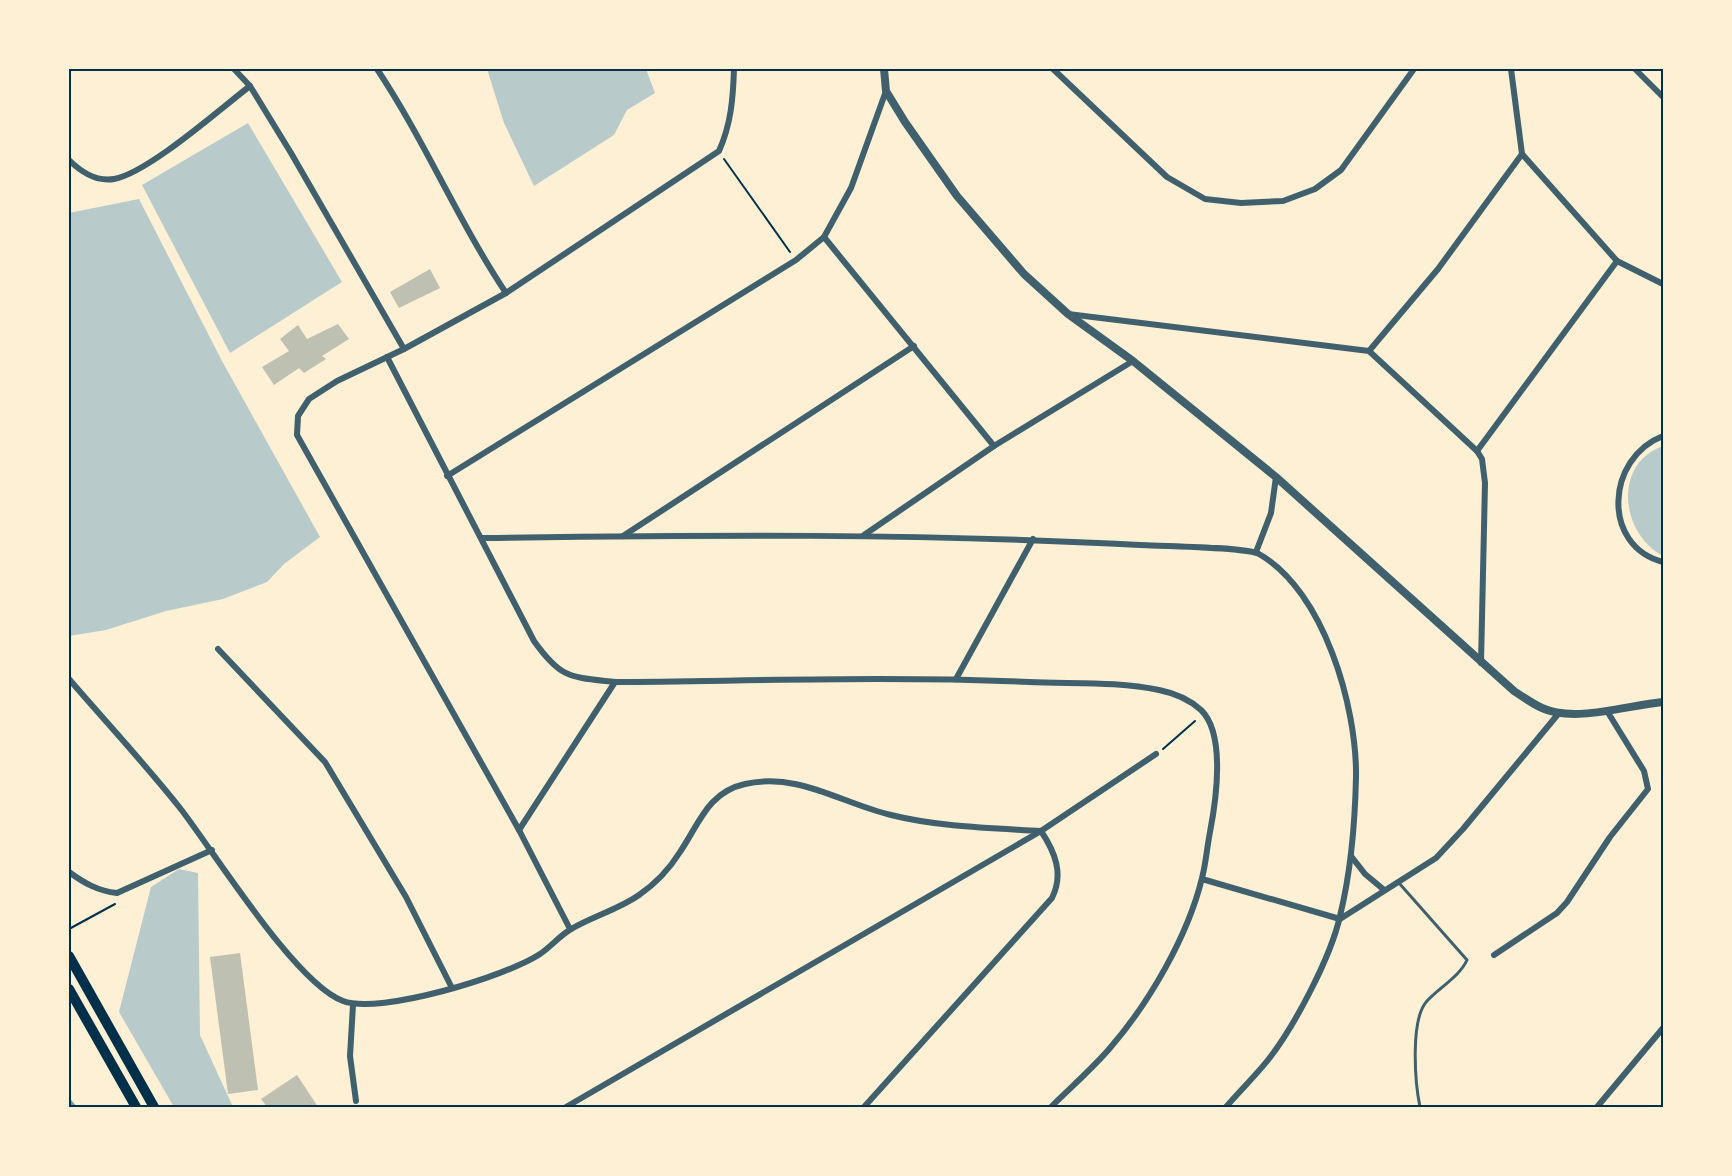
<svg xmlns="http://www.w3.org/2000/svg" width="1732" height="1176" font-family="'Fira Sans',sans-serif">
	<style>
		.green { fill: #b9caca }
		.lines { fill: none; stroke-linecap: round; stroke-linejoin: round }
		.stream { stroke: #669bbc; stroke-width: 4.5 }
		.building { fill: #bec0b2 }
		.path { stroke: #003049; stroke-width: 2 }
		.service { stroke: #3f606c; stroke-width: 3 }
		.minor { stroke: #3f606c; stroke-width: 6 }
		.tertiary { stroke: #3f606c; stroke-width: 8 }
		.trunk { stroke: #003049; stroke-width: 10 }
		.neatline { fill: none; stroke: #003049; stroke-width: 2 }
	</style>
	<rect width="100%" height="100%" fill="#fdf0d5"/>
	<!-- green -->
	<g class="green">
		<polygon points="487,69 646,69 655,93 627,110 614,135 534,186 504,123"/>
		<polygon points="248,123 342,282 230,353 142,185"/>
		<polygon points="139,199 222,361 320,537 284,564 267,582 223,599 166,611 106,630 69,636 69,213"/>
		<path d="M1663,446V556C1621,534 1612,464 1663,446Z"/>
		<polygon points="179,869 198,873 200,1035 233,1107 174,1107 119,1012 151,887"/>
	</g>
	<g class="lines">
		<!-- stream -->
		<polyline class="stream" points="69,1101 74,1107"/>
	</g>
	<!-- building -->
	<g class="building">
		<polygon points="430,269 440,288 399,308 390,292"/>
		<polygon points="338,324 349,339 322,356 326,359 304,373 299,368 274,385 262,367 289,351 280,339 298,325 307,339"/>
		<polygon points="240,953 258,1090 228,1094 210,957"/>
		<polygon points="297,1075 318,1107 267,1107 261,1099"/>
	</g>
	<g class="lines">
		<!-- path -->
		<g class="path">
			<polyline points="724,159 790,252"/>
			<polyline points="1163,749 1195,721"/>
			<polyline points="69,929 115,904"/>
		</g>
		<!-- service -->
		<path class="service" d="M1399,883L1467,960C1460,976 1439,988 1427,1001C1410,1019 1415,1083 1420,1107"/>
		<!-- minor -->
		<g class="minor">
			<polyline points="234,69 250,86 291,153 404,349"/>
			<path d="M377,69C425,141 458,221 506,293"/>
			<polyline points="1053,69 1167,177 1205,199 1241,203 1283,201 1315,189 1341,170 1414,69"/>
			<polyline points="1511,69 1522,154 1617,261 1663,284"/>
			<polyline points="1635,69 1663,97"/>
			<path d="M69,160C81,172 96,182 114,179C148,173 220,109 250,86"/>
			<polyline points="824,237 994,446"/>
			<polyline points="1068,314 1369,351 1477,451 1482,459 1485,483 1481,663"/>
			<polyline points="1369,351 1438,269 1522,154"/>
			<path d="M387,357L534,641C561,679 570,677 615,682C753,681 891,676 1029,682C1071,684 1118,681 1159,690C1174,693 1190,700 1201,710C1226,734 1216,801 1210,832C1207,847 1206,863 1202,878C1188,936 1149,1003 1110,1048C1092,1069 1071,1087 1051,1107"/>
			<path d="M1663,436C1606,458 1601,546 1663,562"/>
			<polyline points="1477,451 1617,261"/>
			<polyline points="447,476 796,260 824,237 851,188 886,91"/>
			<polyline points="864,535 994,446 1133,361"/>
			<polyline points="623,536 914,346"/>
			<path d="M482,538C702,535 921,533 1140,545C1160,546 1247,547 1259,554C1324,591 1357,707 1356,777C1355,824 1351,871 1340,916C1331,957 1294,1027 1268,1060C1255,1076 1240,1091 1226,1107"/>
			<polyline points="1256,552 1271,513 1276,477"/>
			<polyline points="218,649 325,762 406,897 452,988"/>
			<path d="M69,679C106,722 145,764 180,808C215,853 295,983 343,1001C380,1015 507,976 540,954C552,946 561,934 573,928C594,916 619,909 639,895C655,884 670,868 680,852C699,824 708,792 745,784C799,772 840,803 891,815C939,827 991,828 1041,831"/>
			<polyline points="956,679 1033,539"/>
			<polyline points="519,830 615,682"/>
			<polyline points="1351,856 1365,874 1383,889"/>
			<path d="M69,872C84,883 98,891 117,893L212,850"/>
			<polyline points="1202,879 1340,919"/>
			<polyline points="1340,919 1436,858 1463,829 1559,713"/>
			<path d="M570,929L519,830L297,435L298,416L309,399L337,381L404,349L506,293L719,151C731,124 733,99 734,69"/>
			<polyline points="1494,955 1557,913 1567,902 1610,837 1648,789 1644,771 1607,711"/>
			<polyline points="353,1005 350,1056 356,1101"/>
			<polyline points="566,1107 1041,831 1156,754"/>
			<path d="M864,1107L1052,898C1064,874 1055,852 1041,831"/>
			<polyline points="1597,1107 1663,1028"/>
		</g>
		<!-- tertiary -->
		<path class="tertiary" d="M884,69L886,91L905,122L957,196L1024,274L1068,314L1133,361L1276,477L1514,691C1523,697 1533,704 1542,708C1575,723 1628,705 1663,702"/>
		<!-- trunk -->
		<g class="trunk">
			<polyline points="69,956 154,1107"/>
			<polyline points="69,989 136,1107"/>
		</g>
	</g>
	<!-- border -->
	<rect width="1732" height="1176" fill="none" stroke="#fdf0d5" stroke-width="141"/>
	<rect x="70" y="70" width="1592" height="1036" class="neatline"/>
</svg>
